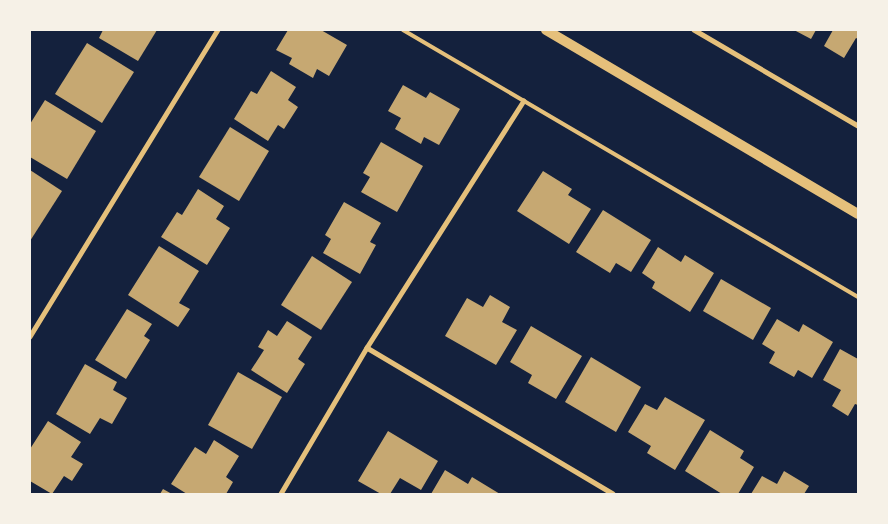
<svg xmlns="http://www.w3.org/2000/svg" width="888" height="524" font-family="Quicksand,sans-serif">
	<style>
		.building { fill: #c6a872 }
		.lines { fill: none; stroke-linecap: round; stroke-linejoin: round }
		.service { stroke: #e5c07b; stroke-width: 4 }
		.minor { stroke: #e5c07b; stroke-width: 5 }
		.secondary { stroke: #e5c07b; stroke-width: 10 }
	</style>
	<rect width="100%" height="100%" fill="#14213d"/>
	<!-- building -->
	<g class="building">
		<polygon points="103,30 157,30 138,61 99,38"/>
		<polygon points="288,30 321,30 347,45 329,76 317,69 313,78 289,64 292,58 276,50"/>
		<polygon points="794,30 816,30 811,39"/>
		<polygon points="833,30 858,30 858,39 856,38 844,58 824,46"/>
		<polygon points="87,43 134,72 102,123 55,94"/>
		<polygon points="271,71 296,87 288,100 298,107 284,129 278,125 268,141 234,119 251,91 257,94"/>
		<polygon points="403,85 426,98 430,92 460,109 439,145 424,137 421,144 395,129 401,118 388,111"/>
		<polygon points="45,100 96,131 67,179 30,157 30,124"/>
		<polygon points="230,127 269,151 239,201 199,177"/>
		<polygon points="381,142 423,166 397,212 361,192 370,177 363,173"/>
		<polygon points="30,170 62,191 30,241"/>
		<polygon points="543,171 572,189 568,195 591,209 569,244 517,211"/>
		<polygon points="198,189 224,206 216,219 230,228 207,265 161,237 177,212 182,215"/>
		<polygon points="344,202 381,223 370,242 376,245 360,274 323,253 331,239 325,235"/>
		<polygon points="603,210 651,240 631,272 616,263 610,273 576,252"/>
		<polygon points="159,246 199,271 179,303 190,309 178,327 128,295"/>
		<polygon points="658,247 681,262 685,255 714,273 690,312 652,288 655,282 642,273"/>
		<polygon points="312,256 352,282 321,330 281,305"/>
		<polygon points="721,279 771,308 753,340 703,311"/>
		<polygon points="490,295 510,307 502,322 517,330 496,365 445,336 467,298 483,307"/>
		<polygon points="127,309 152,324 144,336 150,340 126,379 95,360"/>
		<polygon points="777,319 799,332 803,324 833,342 812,378 798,370 794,377 769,363 775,352 762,344"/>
		<polygon points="287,321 312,337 298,359 305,364 287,393 251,370 264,350 258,347 268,330 277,336"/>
		<polygon points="531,326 582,356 556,399 528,383 532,375 510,362"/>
		<polygon points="840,349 858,359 858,405 855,404 848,416 832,406 841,390 823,380"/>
		<polygon points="591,357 641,387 616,432 565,402"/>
		<polygon points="85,364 117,382 113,390 127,398 112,424 100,418 90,434 56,414"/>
		<polygon points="238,372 282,397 252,449 208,425"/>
		<polygon points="665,397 705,420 675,470 647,453 651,446 628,432 645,404 657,410"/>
		<polygon points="48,421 81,442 71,457 83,464 72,481 64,476 52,494 30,481 30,449"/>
		<polygon points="710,430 744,451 740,458 754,467 738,494 722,494 685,471"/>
		<polygon points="388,431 438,461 421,490 400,478 390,494 381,494 358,481"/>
		<polygon points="214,440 239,456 226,477 233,482 226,494 187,494 171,484 195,447 206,454"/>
		<polygon points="445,470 468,484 472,477 500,494 431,494"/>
		<polygon points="784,471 809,486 804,494 751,494 762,476 777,484"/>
		<polygon points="163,489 172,494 160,494"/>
	</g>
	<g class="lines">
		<!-- service -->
		<polyline class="service" points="403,30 858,297"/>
		<!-- minor -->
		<g class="minor">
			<polyline points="694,30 858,126"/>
			<polyline points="30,337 218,30"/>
			<polyline points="367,348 613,494"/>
			<polyline points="281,494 367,348 524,101"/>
		</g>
		<!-- secondary -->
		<polyline class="secondary" points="546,30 858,214"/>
	</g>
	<!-- border -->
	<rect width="888" height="524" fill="none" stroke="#f6f1e7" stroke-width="62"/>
</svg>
